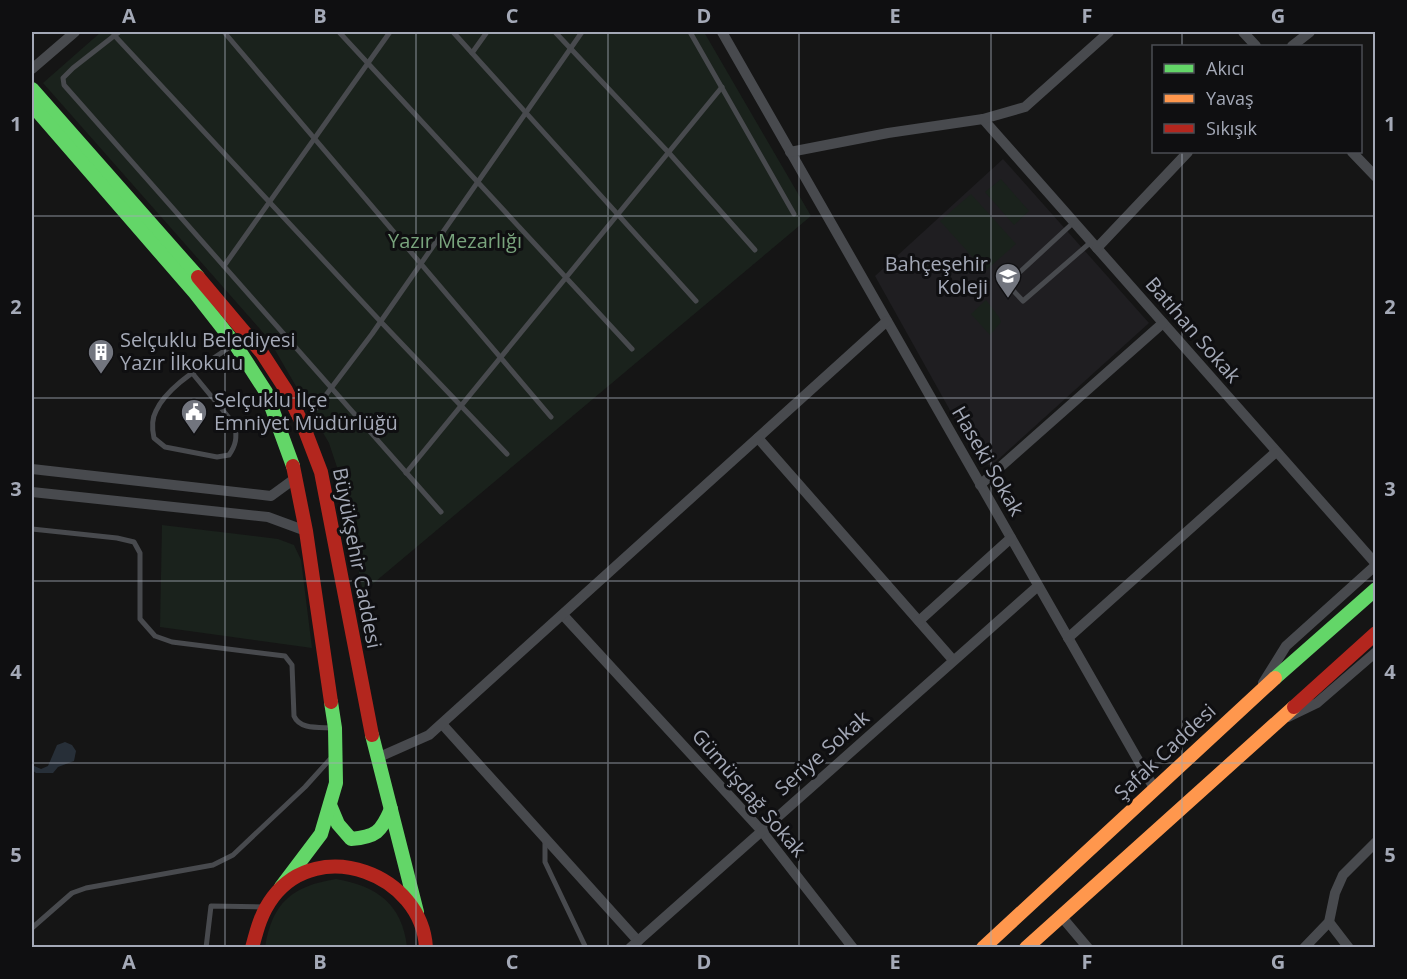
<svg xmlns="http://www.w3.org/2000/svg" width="1407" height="979" font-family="'Open Sans',sans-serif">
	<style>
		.built { fill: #1f1e21 }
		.green { fill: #1a221c }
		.water { fill: #272f38 }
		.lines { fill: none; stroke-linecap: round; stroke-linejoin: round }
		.lane { stroke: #484a4e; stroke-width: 5 }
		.street { stroke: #484a4e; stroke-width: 10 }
		.fast { stroke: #63d668; stroke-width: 14 }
		.slow { stroke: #ff974d; stroke-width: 14 }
		.jam { stroke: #b3261e; stroke-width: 14 }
		.grid { fill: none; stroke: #a4a9b7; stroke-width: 1.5; stroke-opacity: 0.55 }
		.labels { text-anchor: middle; stroke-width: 6; stroke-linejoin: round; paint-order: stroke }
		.park-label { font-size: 20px; fill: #79a47d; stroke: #0f0f11 }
		.poi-label { font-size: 20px; fill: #a4a9b7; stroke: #0f0f11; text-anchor: start }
		.street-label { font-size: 20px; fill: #a4a9b7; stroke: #0f0f11 }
		.neatline { fill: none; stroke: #a4a9b7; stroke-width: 2 }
		.grid-label { font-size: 20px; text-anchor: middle; font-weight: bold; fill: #a4a9b7 }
	</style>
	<rect width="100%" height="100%" fill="#151515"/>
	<!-- built -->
	<polygon class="built" points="1003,159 1149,323 992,465 980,464 875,276"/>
	<!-- green -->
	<g class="green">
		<polygon points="101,32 704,32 811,216 363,592 338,470 329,443 268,338 43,83"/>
		<polygon points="1001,179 1029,211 1014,225 985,192"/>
		<polygon points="971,194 1016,244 985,271 940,221"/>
		<polygon points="986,300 999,317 1001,322 990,335 971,314"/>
		<polygon points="162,525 278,539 294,545 301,560 312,648 160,627"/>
		<path d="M336,879C377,886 402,904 407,947H265C272,903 292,886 336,879Z"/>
	</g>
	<!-- water -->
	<polygon class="water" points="65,742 72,745 76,751 74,761 58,767 53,773 36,773 32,770 32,765 41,769 48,766 57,745"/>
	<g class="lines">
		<!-- lane -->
		<g class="lane">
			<polyline points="119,32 73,68 63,78 64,85 441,512"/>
			<polyline points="224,32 551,417"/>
			<polyline points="339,32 632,349"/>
			<polyline points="453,32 696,301"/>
			<polyline points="555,32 669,153 755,250"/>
			<polyline points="690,32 794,214"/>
			<polyline points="114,35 381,322 507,454"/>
			<polyline points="472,53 487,32"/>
			<polyline points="1074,222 1007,284 1023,301 1091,242"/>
			<polyline points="224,266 390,32"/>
			<path d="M193,374L235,425C237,438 236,445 229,455L217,457L165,447L154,438C152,429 151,420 156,411C168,384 210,362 234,344"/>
			<polyline points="304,424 372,334 582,32"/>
			<polyline points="406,473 722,87"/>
			<path d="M32,529L117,538L134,542L140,553V619L155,636L172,642L285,656L292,665L294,716C300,730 319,727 334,728"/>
			<polyline points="545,839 545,862 586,948"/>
			<polyline points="32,928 72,893 86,888 213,865 233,855 305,787 333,756"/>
			<polyline points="206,948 211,906 264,907"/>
		</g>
		<!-- street -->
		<g class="street">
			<polyline points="722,32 1154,788"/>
			<polyline points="1243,32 1256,46"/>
			<polyline points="1292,46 1310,32"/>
			<polyline points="32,69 75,32"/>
			<polyline points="983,119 1376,564"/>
			<polyline points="790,152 888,133 983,119 1025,107 1109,32"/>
			<polyline points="1352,152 1376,177"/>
			<polyline points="1097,248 1188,152"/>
			<polyline points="758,438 953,660"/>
			<polyline points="32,469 271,496 297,477"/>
			<polyline points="980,485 1163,323"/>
			<polyline points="32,492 268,517 306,531"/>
			<polyline points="563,615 761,830 853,948"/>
			<polyline points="919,621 1011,538"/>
			<polyline points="1068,638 1276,452"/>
			<polyline points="1263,683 1286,646 1376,565"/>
			<polyline points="1288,717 1317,703 1376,652"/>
			<polyline points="442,724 638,941"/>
			<polyline points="377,758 429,735 887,321"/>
			<polyline points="1061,916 1088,948"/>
			<polyline points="1329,922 1349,948"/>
			<polyline points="630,948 1038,586"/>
			<polyline points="1304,948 1329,922 1335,893 1343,875 1376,842"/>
		</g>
		<!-- fast -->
		<g class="fast">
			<polyline points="32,89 198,277"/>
			<polyline points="32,105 195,293 235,344 266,392 293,466"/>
			<polyline points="1275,678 1376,589"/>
			<polyline points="372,735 417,912"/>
			<path d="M330,805L338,824L351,839C376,837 381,832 391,809"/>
			<polyline points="281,887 321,834 336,783 335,728 331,702"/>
		</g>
		<!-- slow -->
		<g class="slow">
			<polyline points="983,948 1275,678"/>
			<polyline points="1026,948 1294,707"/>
		</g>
		<!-- jam -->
		<g class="jam">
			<polyline points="198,277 262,353 286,390 303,425 321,472 372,735"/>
			<polyline points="293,466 306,531 331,702"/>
			<polyline points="1294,707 1376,633"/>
			<path d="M252,948C257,929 261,913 273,897C319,836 422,874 426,948"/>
		</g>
	</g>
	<!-- grid -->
	<path class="grid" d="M225,32V948M416,32V948M608,32V948M799,32V948M991,32V948M1182,32V46M1182,152V948M32,216H1376M32,398H1376M32,581H1376M32,763H1376"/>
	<!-- icons -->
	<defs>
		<g id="school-pin" transform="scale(1.35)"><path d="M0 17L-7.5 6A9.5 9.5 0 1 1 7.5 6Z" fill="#72757e" stroke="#0f0f11"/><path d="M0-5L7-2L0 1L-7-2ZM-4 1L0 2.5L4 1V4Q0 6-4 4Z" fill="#fff"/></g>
		<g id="building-pin" transform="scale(1.35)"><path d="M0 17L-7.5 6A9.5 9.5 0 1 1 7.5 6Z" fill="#72757e" stroke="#0f0f11"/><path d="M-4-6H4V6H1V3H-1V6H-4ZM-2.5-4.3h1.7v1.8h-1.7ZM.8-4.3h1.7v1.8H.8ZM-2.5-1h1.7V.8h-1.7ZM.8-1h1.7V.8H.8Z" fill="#fff"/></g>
		<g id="civic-pin" transform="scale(1.35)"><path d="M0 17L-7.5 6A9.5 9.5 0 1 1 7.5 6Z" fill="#72757e" stroke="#0f0f11"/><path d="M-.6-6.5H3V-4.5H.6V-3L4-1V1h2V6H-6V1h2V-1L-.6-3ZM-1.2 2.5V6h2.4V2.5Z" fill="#fff"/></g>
	</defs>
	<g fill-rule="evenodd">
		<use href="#school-pin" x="1008" y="276"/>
		<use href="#building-pin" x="101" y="352"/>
		<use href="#civic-pin" x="194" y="412"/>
	</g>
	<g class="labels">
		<!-- park labels -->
		<g class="park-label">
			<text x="455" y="248">Yazır Mezarlığı</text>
		</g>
		<!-- poi labels -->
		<g class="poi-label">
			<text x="988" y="271" text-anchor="end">Bahçeşehir<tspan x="988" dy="23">Koleji</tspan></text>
			<text x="120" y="347">Selçuklu Belediyesi<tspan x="120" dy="23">Yazır İlkokulu</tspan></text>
			<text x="214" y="407">Selçuklu İlçe<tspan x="214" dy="23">Emniyet Müdürlüğü</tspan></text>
		</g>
		<!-- street labels -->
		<g class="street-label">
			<text transform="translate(1193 330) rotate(49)" y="7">Batıhan Sokak</text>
			<text transform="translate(988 461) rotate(60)" y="7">Haseki Sokak</text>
			<text transform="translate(357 558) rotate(79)" y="7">Büyükşehir Caddesi</text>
			<text transform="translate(1165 752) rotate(-43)" y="7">Şafak Caddesi</text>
			<text transform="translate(822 753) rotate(-41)" y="7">Seriye Sokak</text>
			<text transform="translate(749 793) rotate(49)" y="7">Gümüşdağ Sokak</text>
		</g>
	</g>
	<!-- border -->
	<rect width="1407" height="979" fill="none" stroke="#0f0f11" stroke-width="66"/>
	<!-- legend -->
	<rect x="1152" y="45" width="210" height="108" fill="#0f0f11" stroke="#4b4d53" stroke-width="1.5"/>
	<rect x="1164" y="64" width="30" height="9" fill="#63d668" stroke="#4b4d53" stroke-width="1.5"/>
	<text x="1206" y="75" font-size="18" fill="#a4a9b7">Akıcı</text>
	<rect x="1164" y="94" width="30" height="9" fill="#ff974d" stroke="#4b4d53" stroke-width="1.5"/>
	<text x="1206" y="105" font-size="18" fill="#a4a9b7">Yavaş</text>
	<rect x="1164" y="124" width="30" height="9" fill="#b3261e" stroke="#4b4d53" stroke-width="1.5"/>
	<text x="1206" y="135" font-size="18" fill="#a4a9b7">Sıkışık</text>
	<rect x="33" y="33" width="1341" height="913" class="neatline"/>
	<g class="grid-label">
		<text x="129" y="23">A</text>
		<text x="320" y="23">B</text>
		<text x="512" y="23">C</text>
		<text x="704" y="23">D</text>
		<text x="895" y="23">E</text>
		<text x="1087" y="23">F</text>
		<text x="1278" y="23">G</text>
		<text x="16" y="131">1</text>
		<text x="1390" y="131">1</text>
		<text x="16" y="314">2</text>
		<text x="1390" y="314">2</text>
		<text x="16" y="496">3</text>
		<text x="1390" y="496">3</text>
		<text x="16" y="679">4</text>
		<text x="1390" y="679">4</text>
		<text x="16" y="862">5</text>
		<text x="1390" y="862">5</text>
		<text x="129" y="969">A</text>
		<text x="320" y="969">B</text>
		<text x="512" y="969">C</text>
		<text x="704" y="969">D</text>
		<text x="895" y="969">E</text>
		<text x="1087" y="969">F</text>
		<text x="1278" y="969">G</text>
	</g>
</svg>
